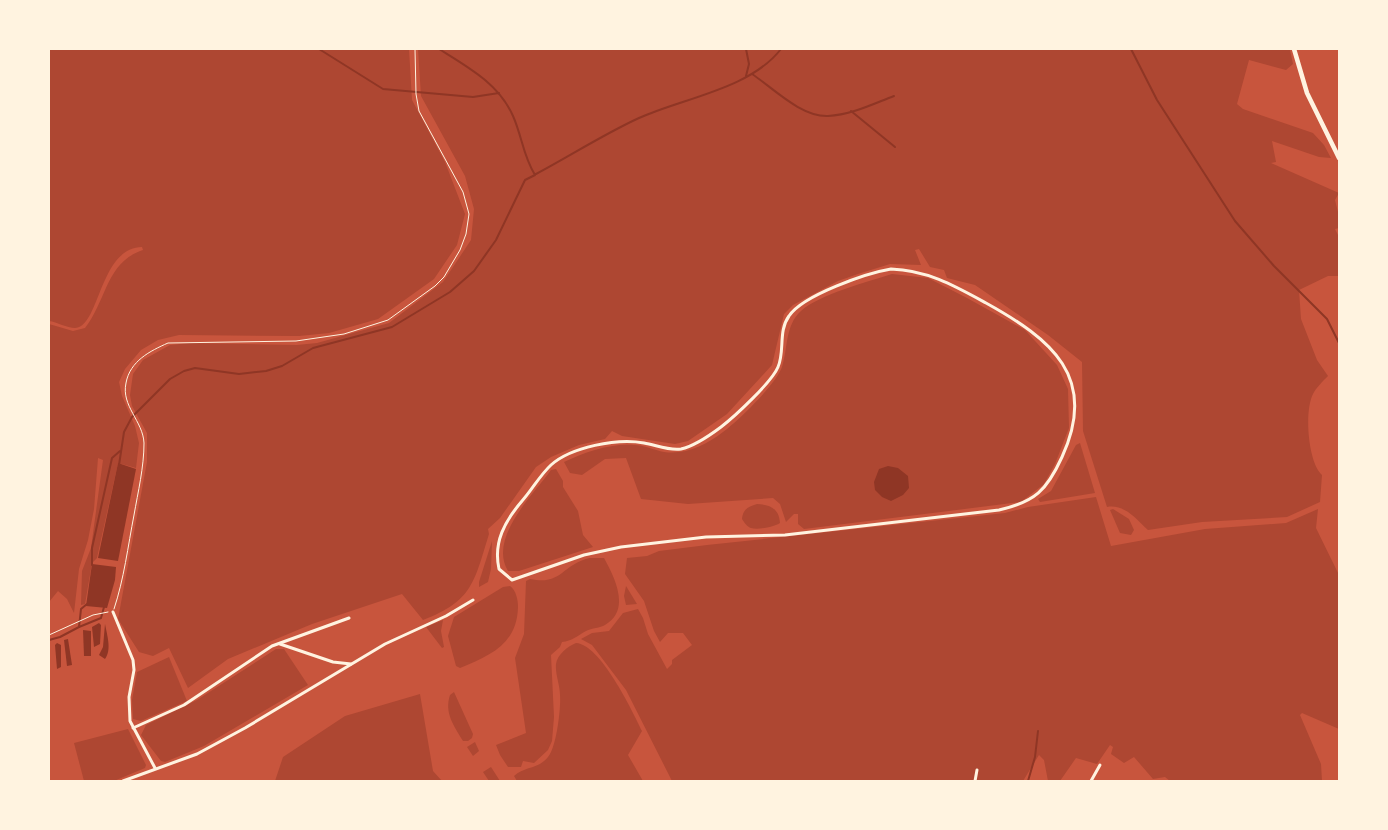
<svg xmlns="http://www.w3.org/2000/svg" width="1388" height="830" font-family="Georgia,serif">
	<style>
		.green { fill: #ae4732 }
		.water { fill: #8f3625 }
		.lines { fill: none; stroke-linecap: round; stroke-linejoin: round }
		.stream { stroke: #8f3625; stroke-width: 2 }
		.path { stroke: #fff3e0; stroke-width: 1 }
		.minor { stroke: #fff3e0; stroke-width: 3 }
		.tertiary { stroke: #fff3e0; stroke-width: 4.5 }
	</style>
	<rect width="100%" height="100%" fill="#c8553d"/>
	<!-- green -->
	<g class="green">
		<path d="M49,49H409L412,100L445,162L465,214L457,245L434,279L378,319L329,333L299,336L179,335L158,340L141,350L125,369L119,382L122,396L135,426L139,443L136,468L118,463L97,558L92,563L85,604L81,605L82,571L91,548L103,460L98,458L94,509L88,540L79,569L74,613L67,599L58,591L49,602V324L73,331L85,328C107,300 106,262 143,250L142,247C99,248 100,327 75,328C67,328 57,322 49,321Z"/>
		<path d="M418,49L1290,50L1293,64L1286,70L1249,60L1237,104L1243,109L1313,133L1324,145L1331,158L1319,157L1272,141L1276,162L1271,163L1339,193L1335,200L1339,216V228L1335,229L1339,237V276H1328L1299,290L1301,319L1317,360L1328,376C1323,381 1316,388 1313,394C1304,411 1308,463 1322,475L1320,502L1287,517L1202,522L1148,530C1136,519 1125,504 1107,507L1083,431L1082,362L1048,335L975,285L947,278L944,270L930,267L919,249L915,250L921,265L890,264L858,274L838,281L793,305L784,314L772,365L727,414L688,441L675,444L622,436L612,431L605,439L579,445L551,457L536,467L500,518L488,529L489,534C474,582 473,601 423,620L402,594L312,624L228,659L188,688L169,648L153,656L139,652L118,619L147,462V433L132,406L130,395L133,374L143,360L170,345L190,343L297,345L317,343L389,323L443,282L471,240L474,209L465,176L421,96Z"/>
		<path d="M892,274L928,278L967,298L1025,330L1057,365L1068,389L1069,428L1055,464L1044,484L1021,502L804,529L798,524V514H794L786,522L780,504L773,498L688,504L641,499L626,458L605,459L582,475L570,473L564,462C585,452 611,443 634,445C644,445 654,450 664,452C686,455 706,445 723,432C738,421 776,384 782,367C788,349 785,325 801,311C820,294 867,282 892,274Z"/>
		<polygon points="1080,443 1095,493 1040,502 1038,499 1051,491 1076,445"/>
		<path d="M556,469L563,481V487L578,511L583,535L593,547L519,571H508C488,538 533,495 551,470Z"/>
		<polygon points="1096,497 1111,546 1205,529 1286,523 1318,509 1316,528 1339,575 1339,729 1302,713 1300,715 1321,764 1322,781 1170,781 1165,777 1153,779 1134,757 1124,763 1111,754 1113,747 1110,745 1097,764 1076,758 1060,781 1048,781 1044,760 1039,755 1023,781 672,781 626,690 592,645 581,639 592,633 609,631 623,613 638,609 643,618 648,634 667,669 672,664 672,660 692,645 683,633 668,633 660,642 654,631 644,601 625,574 627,558 647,556 659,551 707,545 1005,513 1028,507"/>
		<path d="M757,504C770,505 779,508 780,523C774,527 758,530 751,528C747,527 744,522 742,519C743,509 748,507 757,504Z"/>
		<polygon points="1113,509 1129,519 1134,530 1131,535 1120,533 1110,510"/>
		<polygon points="492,541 491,569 488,582 479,587 479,582"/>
		<path d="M590,558H604C615,578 631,610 605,625C600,628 592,628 586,631C577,636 572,641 562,642L560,647L551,655L554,717L552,741L548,750L534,763L523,761L521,767H508L500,755L496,745L526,733L515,658L524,634L526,581L530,579C562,586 562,564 590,558Z"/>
		<path d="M510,586C516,590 518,600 518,607C517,644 491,655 460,668L456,666L448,636L454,617L503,587Z"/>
		<polygon points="626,586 637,604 626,605 624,596"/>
		<polygon points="443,620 441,631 444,647 442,648 426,627"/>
		<path d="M576,643C600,644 632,710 642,731L628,755L643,781H517L514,776C526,765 542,770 551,752C557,740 561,708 560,695C560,685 555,674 556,664C557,655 568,646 576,643Z"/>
		<polygon points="276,649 284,649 308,685 204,746 165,762 161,761 141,735 146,725 197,700"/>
		<polygon points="169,657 187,701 141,721 133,719 132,700 137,672"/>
		<path d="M454,692L473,734L472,738L468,741H463C454,726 444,713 450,695Z"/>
		<polygon points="420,694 433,771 442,781 275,781 283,757 345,716"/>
		<polygon points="128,729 146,765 145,768 114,781 84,781 74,743"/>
		<polygon points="475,742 479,751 473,756 467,747"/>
		<polygon points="491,767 500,781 489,781 483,772"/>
	</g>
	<!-- water -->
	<g class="water">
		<polygon points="118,463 136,469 118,561 98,558"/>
		<polygon points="888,466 898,468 908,476 909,488 903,495 891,501 882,497 875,490 874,482 879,469"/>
		<polygon points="92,564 116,567 115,580 107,608 86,606"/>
		<polygon points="99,623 101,625 100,644 94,647 92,627"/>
		<path d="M105,624C107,635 112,650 105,659L99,655L103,647Z"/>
		<polygon points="83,630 91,631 91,656 84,656"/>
		<polygon points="68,639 72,665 67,666 64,640"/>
		<polygon points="57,643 61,645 61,667 57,669 55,645"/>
	</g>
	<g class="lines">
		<!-- stream -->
		<g class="stream">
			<polyline points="319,49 383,89 473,97 499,93"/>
			<polyline points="746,49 749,64 746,76"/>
			<polyline points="1131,49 1157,100 1235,221 1274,266 1327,319 1339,343"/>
			<path d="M752,74C773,88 801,117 828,116C851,115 873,104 894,96"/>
			<polyline points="851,111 895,147"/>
			<path d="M536,174C570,156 604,134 639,118C683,98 750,89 781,49"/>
			<path d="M119,465L124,432L132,417L170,379L184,371L195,368L239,374L266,371L282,366L313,348L392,327L450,292L474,271L496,240L525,180L535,175C523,156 522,136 513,116C499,84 468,67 439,49"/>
			<polyline points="92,565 92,548 112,458 120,451"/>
			<polyline points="79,627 101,618 104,607"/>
			<polyline points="49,640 60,637 79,627 81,609 87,604"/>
			<polyline points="1028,781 1035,757 1038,731"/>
		</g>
		<!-- path -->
		<g class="path">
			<path d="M114,609C124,579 128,546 134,515C138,492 144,467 144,443C143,421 121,406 126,383C130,361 150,351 168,343L296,341L344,334L388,320L435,286L444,277L460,250L466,234L469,214L463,192L419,111L416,94L415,49"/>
			<polyline points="49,635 93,615 108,612"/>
		</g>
		<!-- minor -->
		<g class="minor">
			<path d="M891,269C927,270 955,286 986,303C1051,339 1099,377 1062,457C1047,490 1035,502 999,510L785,535L706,537L621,547L584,555L512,580L499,569C493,542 505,521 522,501C532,490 540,475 551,465C571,447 617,438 644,443C656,445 669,451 681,449C695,446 709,436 721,427C734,417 772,382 778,367C785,351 778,331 789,316C803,295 867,273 891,269Z"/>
			<polyline points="113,612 133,660 134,670 129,697 130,721 155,768"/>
			<polyline points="280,644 333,662 351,664"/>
			<polyline points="133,728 184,705 272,646 349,618"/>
			<polyline points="123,781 197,754 245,728 385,644 446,616 473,600"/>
			<polyline points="975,781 977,770"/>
			<polyline points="1091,781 1100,765"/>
		</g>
		<!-- tertiary -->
		<polyline class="tertiary" points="1294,49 1307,93 1339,158"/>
	</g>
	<!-- border -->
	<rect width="1388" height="830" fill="none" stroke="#fff3e0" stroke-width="100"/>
</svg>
